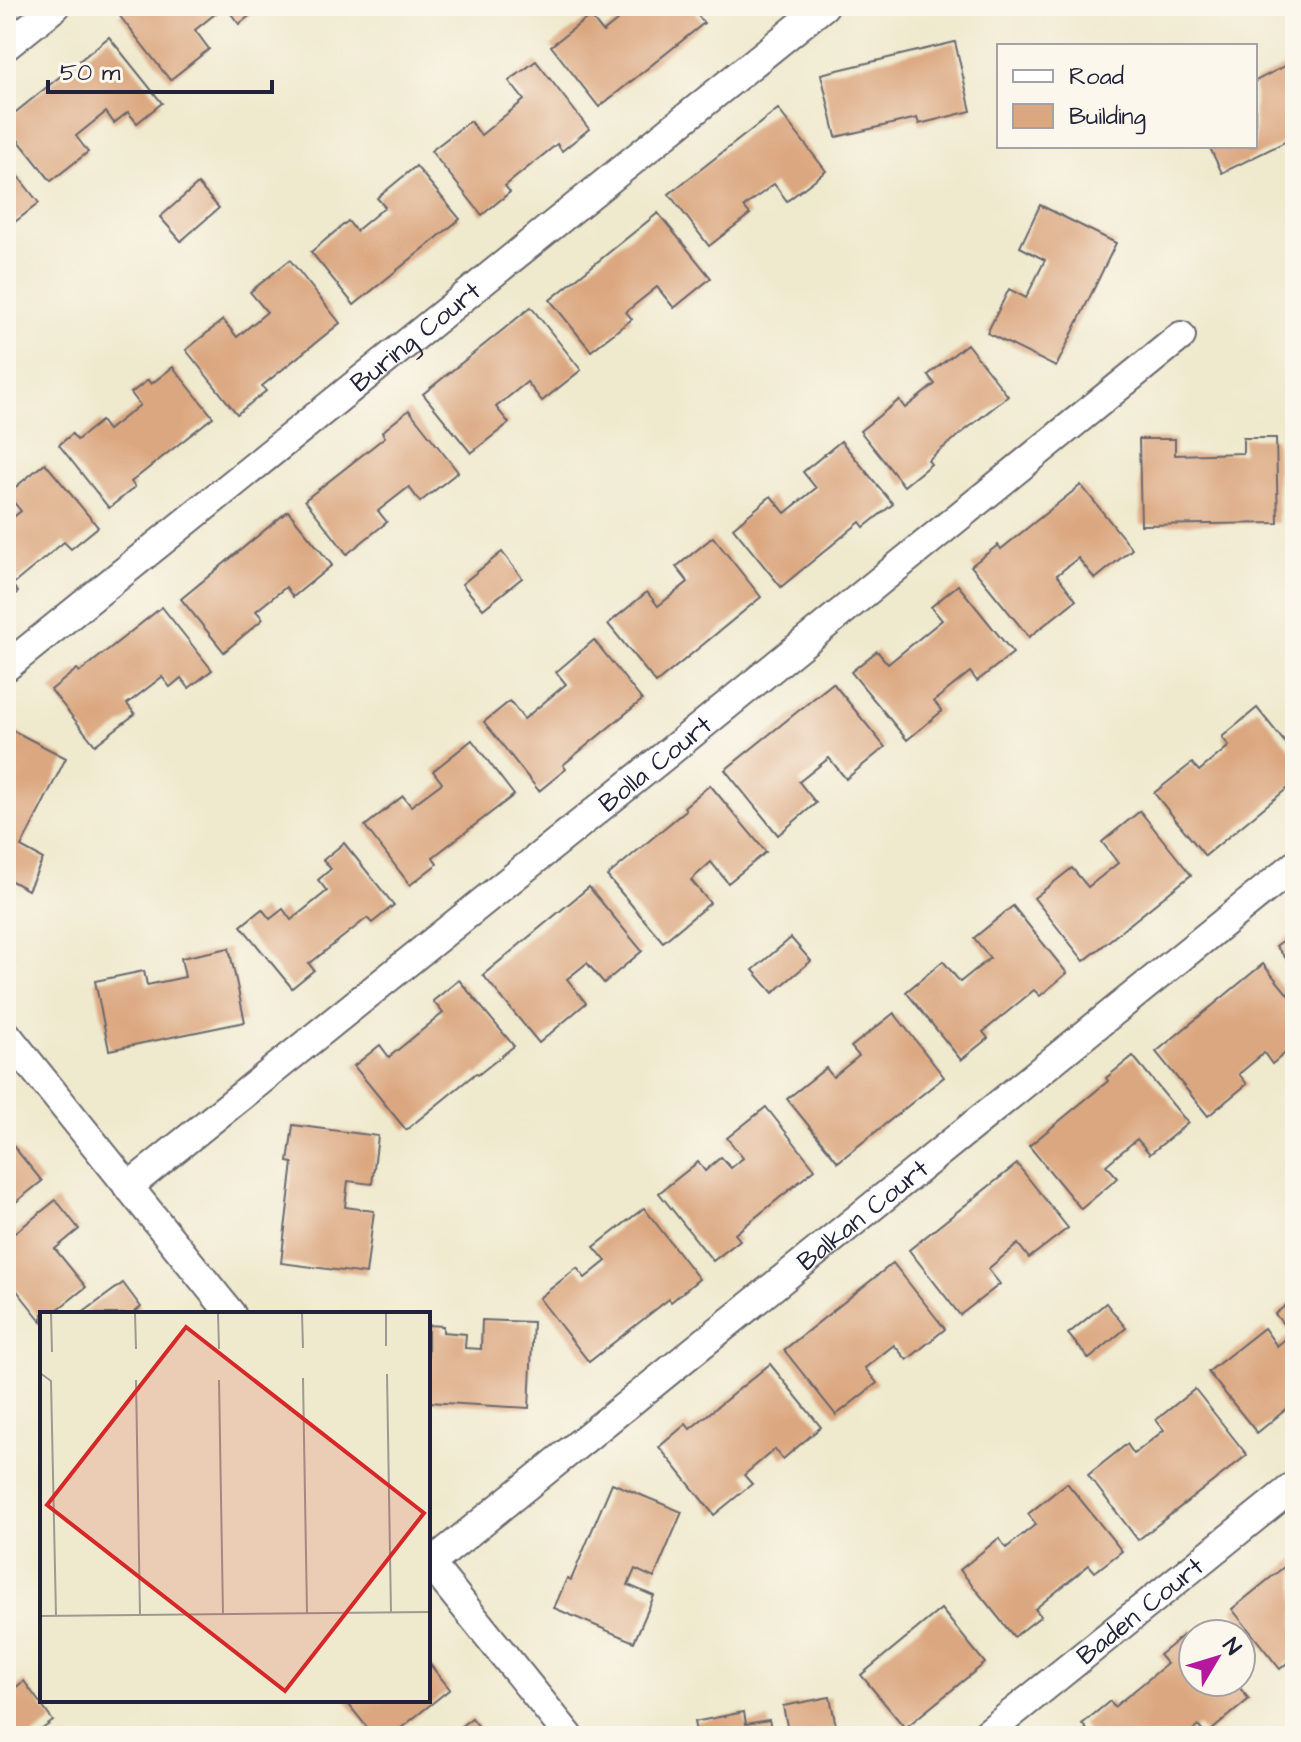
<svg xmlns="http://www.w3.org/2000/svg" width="1301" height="1742" font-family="'Architects Daughter',sans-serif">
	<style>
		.building { fill: #dba780 }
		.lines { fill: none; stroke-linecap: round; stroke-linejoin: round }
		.minor-casing { stroke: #6a686e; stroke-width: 32 }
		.minor { stroke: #fff; stroke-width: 28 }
		.labels { text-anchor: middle; stroke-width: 7; stroke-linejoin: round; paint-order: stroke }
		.street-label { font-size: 26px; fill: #22223b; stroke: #fbf7ec }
		.inset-road { fill: none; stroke: #9d9993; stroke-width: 2 }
		.view { fill: #d62828; fill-opacity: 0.15; stroke: #d62828; stroke-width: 4 }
		.inset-edge { fill: none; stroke: #22223b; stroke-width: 4 }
	</style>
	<rect width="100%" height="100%" fill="#fbf7ec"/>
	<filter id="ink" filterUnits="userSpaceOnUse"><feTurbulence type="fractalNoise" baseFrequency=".0125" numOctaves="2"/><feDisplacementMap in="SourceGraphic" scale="16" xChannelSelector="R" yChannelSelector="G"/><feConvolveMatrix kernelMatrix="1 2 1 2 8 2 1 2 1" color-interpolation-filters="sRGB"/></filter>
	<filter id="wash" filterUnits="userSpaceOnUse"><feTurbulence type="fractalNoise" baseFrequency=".006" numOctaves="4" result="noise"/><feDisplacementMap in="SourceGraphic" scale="32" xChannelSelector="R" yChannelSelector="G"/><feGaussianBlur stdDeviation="1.8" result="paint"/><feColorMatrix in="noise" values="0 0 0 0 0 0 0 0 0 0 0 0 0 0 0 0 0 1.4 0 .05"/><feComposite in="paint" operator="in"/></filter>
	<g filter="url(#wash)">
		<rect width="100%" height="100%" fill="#efe9cd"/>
		<g id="blocks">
			<!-- building -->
			<g class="building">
				<polygon points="131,6 262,6 239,24 225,6 195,30 209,49 170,80 119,15"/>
				<polygon points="631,6 690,6 704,23 599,107 551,46 590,16 603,32 633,8"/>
				<polygon points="109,37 162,103 137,123 128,112 114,123 106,112 76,136 88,152 51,181 6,125 6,120"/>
				<polygon points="955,42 971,111 919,124 917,118 836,137 821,74"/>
				<polygon points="536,61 589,129 562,151 557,144 505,186 510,192 482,215 431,151 470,121 481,135 524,100 509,81"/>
				<polygon points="1295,61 1295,137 1222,173 1209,146 1255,146 1255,81"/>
				<polygon points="778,109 826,171 787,201 774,184 744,207 750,214 709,246 669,194"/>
				<polygon points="6,161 39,203 6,229"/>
				<polygon points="416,166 460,219 354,305 311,252 348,221 356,231 385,207 377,198"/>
				<polygon points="198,184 219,208 181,241 160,217"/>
				<polygon points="1040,205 1116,243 1056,367 987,333 1009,289 1026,298 1045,260 1020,247"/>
				<polygon points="658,213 711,278 674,308 657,287 626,312 632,319 591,351 550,300"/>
				<polygon points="290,260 340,323 262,386 266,391 237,414 186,350 223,320 237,337 267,312 250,292"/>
				<polygon points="531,307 581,370 542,401 527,382 496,407 509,423 471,453 423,394"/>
				<polygon points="967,344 1008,396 928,460 931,464 904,486 860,431 899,400 905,408 935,384 928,375"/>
				<polygon points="173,367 213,417 131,482 135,487 109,508 59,445 72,434 77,440 101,421 108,430 140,405 131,393 148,380 151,384"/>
				<polygon points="409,410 458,472 420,502 409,487 378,511 387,522 347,554 305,500 385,437 382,432"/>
				<polygon points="1243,438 1276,438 1278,523 1141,525 1139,439 1175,439 1175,455 1243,453"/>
				<polygon points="841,441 893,504 864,527 860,522 781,587 733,528 771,496 785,513 816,488 803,472"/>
				<polygon points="45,463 98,527 71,549 64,542 12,585 18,592 6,602 6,523 21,511 7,494"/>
				<polygon points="1081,485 1132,549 1095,579 1078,558 1057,575 1076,600 1029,637 971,566 998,545 1001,549"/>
				<polygon points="288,511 332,565 293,597 286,587 256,611 263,619 224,652 181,599"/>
				<polygon points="713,537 761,597 656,683 608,624 647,592 658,606 688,582 676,567"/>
				<polygon points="502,552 522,578 483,609 462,584"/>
				<polygon points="958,585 1013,653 977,681 970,672 934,701 942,711 907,740 851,672 877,651 888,664 942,620 931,607"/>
				<polygon points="162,607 212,670 189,688 181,678 170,687 162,677 127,704 135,714 95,745 51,690 77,669 80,672"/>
				<polygon points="594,640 642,700 563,765 566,769 539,791 484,722 510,701 524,719 566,684 556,672"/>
				<polygon points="833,683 885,747 846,779 829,758 799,782 816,803 778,835 725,770"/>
				<polygon points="1257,708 1295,755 1295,782 1205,856 1154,793 1192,763 1199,771 1229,746 1222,737"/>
				<polygon points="12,730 66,758 21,847 43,859 28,890 6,878 6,743"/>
				<polygon points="472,740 514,795 433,857 437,864 410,885 365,826 403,796 411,806 442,783 433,771"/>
				<polygon points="710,785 766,852 728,883 711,862 691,880 710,903 663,942 607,876 686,810 684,807"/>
				<polygon points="1140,811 1191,875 1084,961 1034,898 1072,868 1088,887 1118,863 1102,842"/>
				<polygon points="344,843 394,905 372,923 367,918 309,964 314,970 292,988 241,926 262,909 270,919 283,909 291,920 327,891 318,880 331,869 323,860"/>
				<polygon points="589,887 642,951 604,983 587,963 567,979 586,1003 539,1043 483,975"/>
				<polygon points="1013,906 1067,973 1040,996 1034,990 983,1032 988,1038 961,1060 906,992 943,961 960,982 990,958 974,938"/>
				<polygon points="1295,931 1295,970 1276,946"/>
				<polygon points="791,938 811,961 773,993 753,970"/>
				<polygon points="229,948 245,1022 109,1050 95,981 144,971 147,985 185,977 181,958"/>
				<polygon points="1263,964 1295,1003 1295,1045 1272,1064 1264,1053 1239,1074 1247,1084 1208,1116 1156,1052"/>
				<polygon points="459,980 514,1046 478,1075 476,1073 406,1130 354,1066 380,1045 389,1057 443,1013 433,1001"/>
				<polygon points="894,1013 944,1077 838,1162 787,1099 826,1068 833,1077 859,1056 851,1047"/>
				<polygon points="1133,1056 1188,1123 1150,1154 1137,1139 1106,1165 1118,1178 1081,1209 1029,1146 1108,1081 1106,1078"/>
				<polygon points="766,1107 815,1169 735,1234 740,1240 713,1261 659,1193 698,1162 705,1171 721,1157 731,1168 743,1158 727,1138"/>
				<polygon points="293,1125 378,1136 372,1184 348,1181 345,1207 374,1211 366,1274 281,1263 293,1163 288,1162"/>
				<polygon points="14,1147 42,1181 6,1210 6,1154"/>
				<polygon points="1017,1164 1068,1228 1029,1258 1018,1244 988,1269 1000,1284 960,1315 909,1250"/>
				<polygon points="56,1200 79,1229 55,1249 86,1287 52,1314 42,1314 42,1322 6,1277 6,1240"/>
				<polygon points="644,1208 699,1279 671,1302 669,1299 589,1362 539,1298 577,1268 585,1278 606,1261 594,1247"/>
				<polygon points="893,1263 945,1329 907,1360 894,1345 865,1368 877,1383 836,1415 784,1350"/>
				<polygon points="123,1283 141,1307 132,1314 81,1314"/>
				<polygon points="1295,1298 1295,1402 1257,1433 1208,1372 1264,1328 1277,1346 1291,1334 1275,1314"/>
				<polygon points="1106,1303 1126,1328 1089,1359 1068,1334"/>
				<polygon points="482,1320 533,1322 529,1408 428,1402 428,1325 443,1326 443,1332 466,1334 465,1348 481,1349"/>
				<polygon points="770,1364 821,1427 783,1459 775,1449 744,1475 752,1484 714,1515 659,1447 686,1424 690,1429"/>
				<polygon points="1195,1389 1247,1455 1138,1540 1088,1475 1127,1444 1134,1454 1164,1430 1156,1420"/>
				<polygon points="612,1483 682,1512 654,1578 635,1569 628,1585 654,1596 634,1642 554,1608 567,1578 571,1580"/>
				<polygon points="1067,1483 1122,1551 1095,1572 1089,1565 1035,1609 1041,1616 1014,1637 960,1570 999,1538 1006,1548 1036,1524 1028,1514"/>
				<polygon points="1295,1558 1295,1656 1280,1669 1232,1609"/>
				<polygon points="941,1609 985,1663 905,1728 861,1675"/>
				<polygon points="1191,1629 1196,1634 1193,1634 1193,1682 1235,1682 1249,1699 1206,1735 1198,1726 1186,1736 1092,1736 1082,1724 1110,1701 1114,1707 1167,1664 1159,1655"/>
				<polygon points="428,1662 450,1689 391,1736 374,1736 345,1700 428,1700"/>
				<polygon points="24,1681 53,1721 33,1736 6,1736 6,1695"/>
				<polygon points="830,1697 838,1736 789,1736 783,1706"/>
				<polygon points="744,1712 746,1724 769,1720 773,1736 697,1736 694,1722"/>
				<polygon points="472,1718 486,1736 448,1736"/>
			</g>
		</g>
	</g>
	<g filter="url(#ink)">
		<use href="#blocks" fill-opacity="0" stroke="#6a686e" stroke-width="2"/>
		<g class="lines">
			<!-- minor casing -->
			<g class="minor-casing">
				<g id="minor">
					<polyline points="6,46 56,6"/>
					<path id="s1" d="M6,667L824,6"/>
					<polyline points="6,1034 231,1314"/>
					<path id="s2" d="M128,1187L668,753L1181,336"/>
					<polyline points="428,1561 569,1736"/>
					<path id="s3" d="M430,1564L1295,865"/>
					<path id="s4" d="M984,1736L1295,1485"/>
				</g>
			</g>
			<!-- minor -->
			<use href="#minor" class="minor"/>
		</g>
	</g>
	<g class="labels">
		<!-- street labels -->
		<g class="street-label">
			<text dy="9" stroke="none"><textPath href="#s1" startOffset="526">Buring Court</textPath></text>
			<text dy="9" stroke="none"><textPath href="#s2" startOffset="676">Bolla Court</textPath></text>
			<text dy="9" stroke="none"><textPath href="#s3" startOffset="556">Balkan Court</textPath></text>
			<text dy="9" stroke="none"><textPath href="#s4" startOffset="200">Baden Court</textPath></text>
		</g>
	</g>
	<!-- overview -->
	<g transform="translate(40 1312)">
		<rect width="390" height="390" fill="#efe9cd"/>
		<path class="inset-road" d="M11,1L12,40M95,1L96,37M178,1L179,37M262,1L263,36M346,1V34M0,61L11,69L16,304M347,62L351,301M263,66L267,301M96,68L100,303M179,68L183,302M0,304L390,300"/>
		<path class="view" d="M146,15L384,201L245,379L7,193Z"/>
		<rect width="390" height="390" class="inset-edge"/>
	</g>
	<!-- margin -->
	<rect width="1301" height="1742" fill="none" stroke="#fbf7ec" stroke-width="32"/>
	<!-- legend -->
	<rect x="997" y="44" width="260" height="104" fill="#fbf7ec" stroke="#a4a2a5" stroke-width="2"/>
	<rect x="1013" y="70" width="40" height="12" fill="#ffffff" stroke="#a4a2a5" stroke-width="2"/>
	<text x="1069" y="84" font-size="24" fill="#22223b">Road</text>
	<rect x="1013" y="104" width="40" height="24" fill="#dba780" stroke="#a4a2a5" stroke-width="2"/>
	<text x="1069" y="124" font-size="24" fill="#22223b">Building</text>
	<!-- north arrow -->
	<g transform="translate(1217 1658) rotate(52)"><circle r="38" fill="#fbf7ec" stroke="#a4a2a5" stroke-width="2"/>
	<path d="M0-6L14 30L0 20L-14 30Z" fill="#b5179e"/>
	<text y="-12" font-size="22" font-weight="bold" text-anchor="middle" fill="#22223b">N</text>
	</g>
	<!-- scale -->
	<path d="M48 80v12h224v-12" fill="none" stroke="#22223b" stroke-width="4"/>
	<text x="60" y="80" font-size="24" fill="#22223b" stroke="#fbf7ec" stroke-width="6" paint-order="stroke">50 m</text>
</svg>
